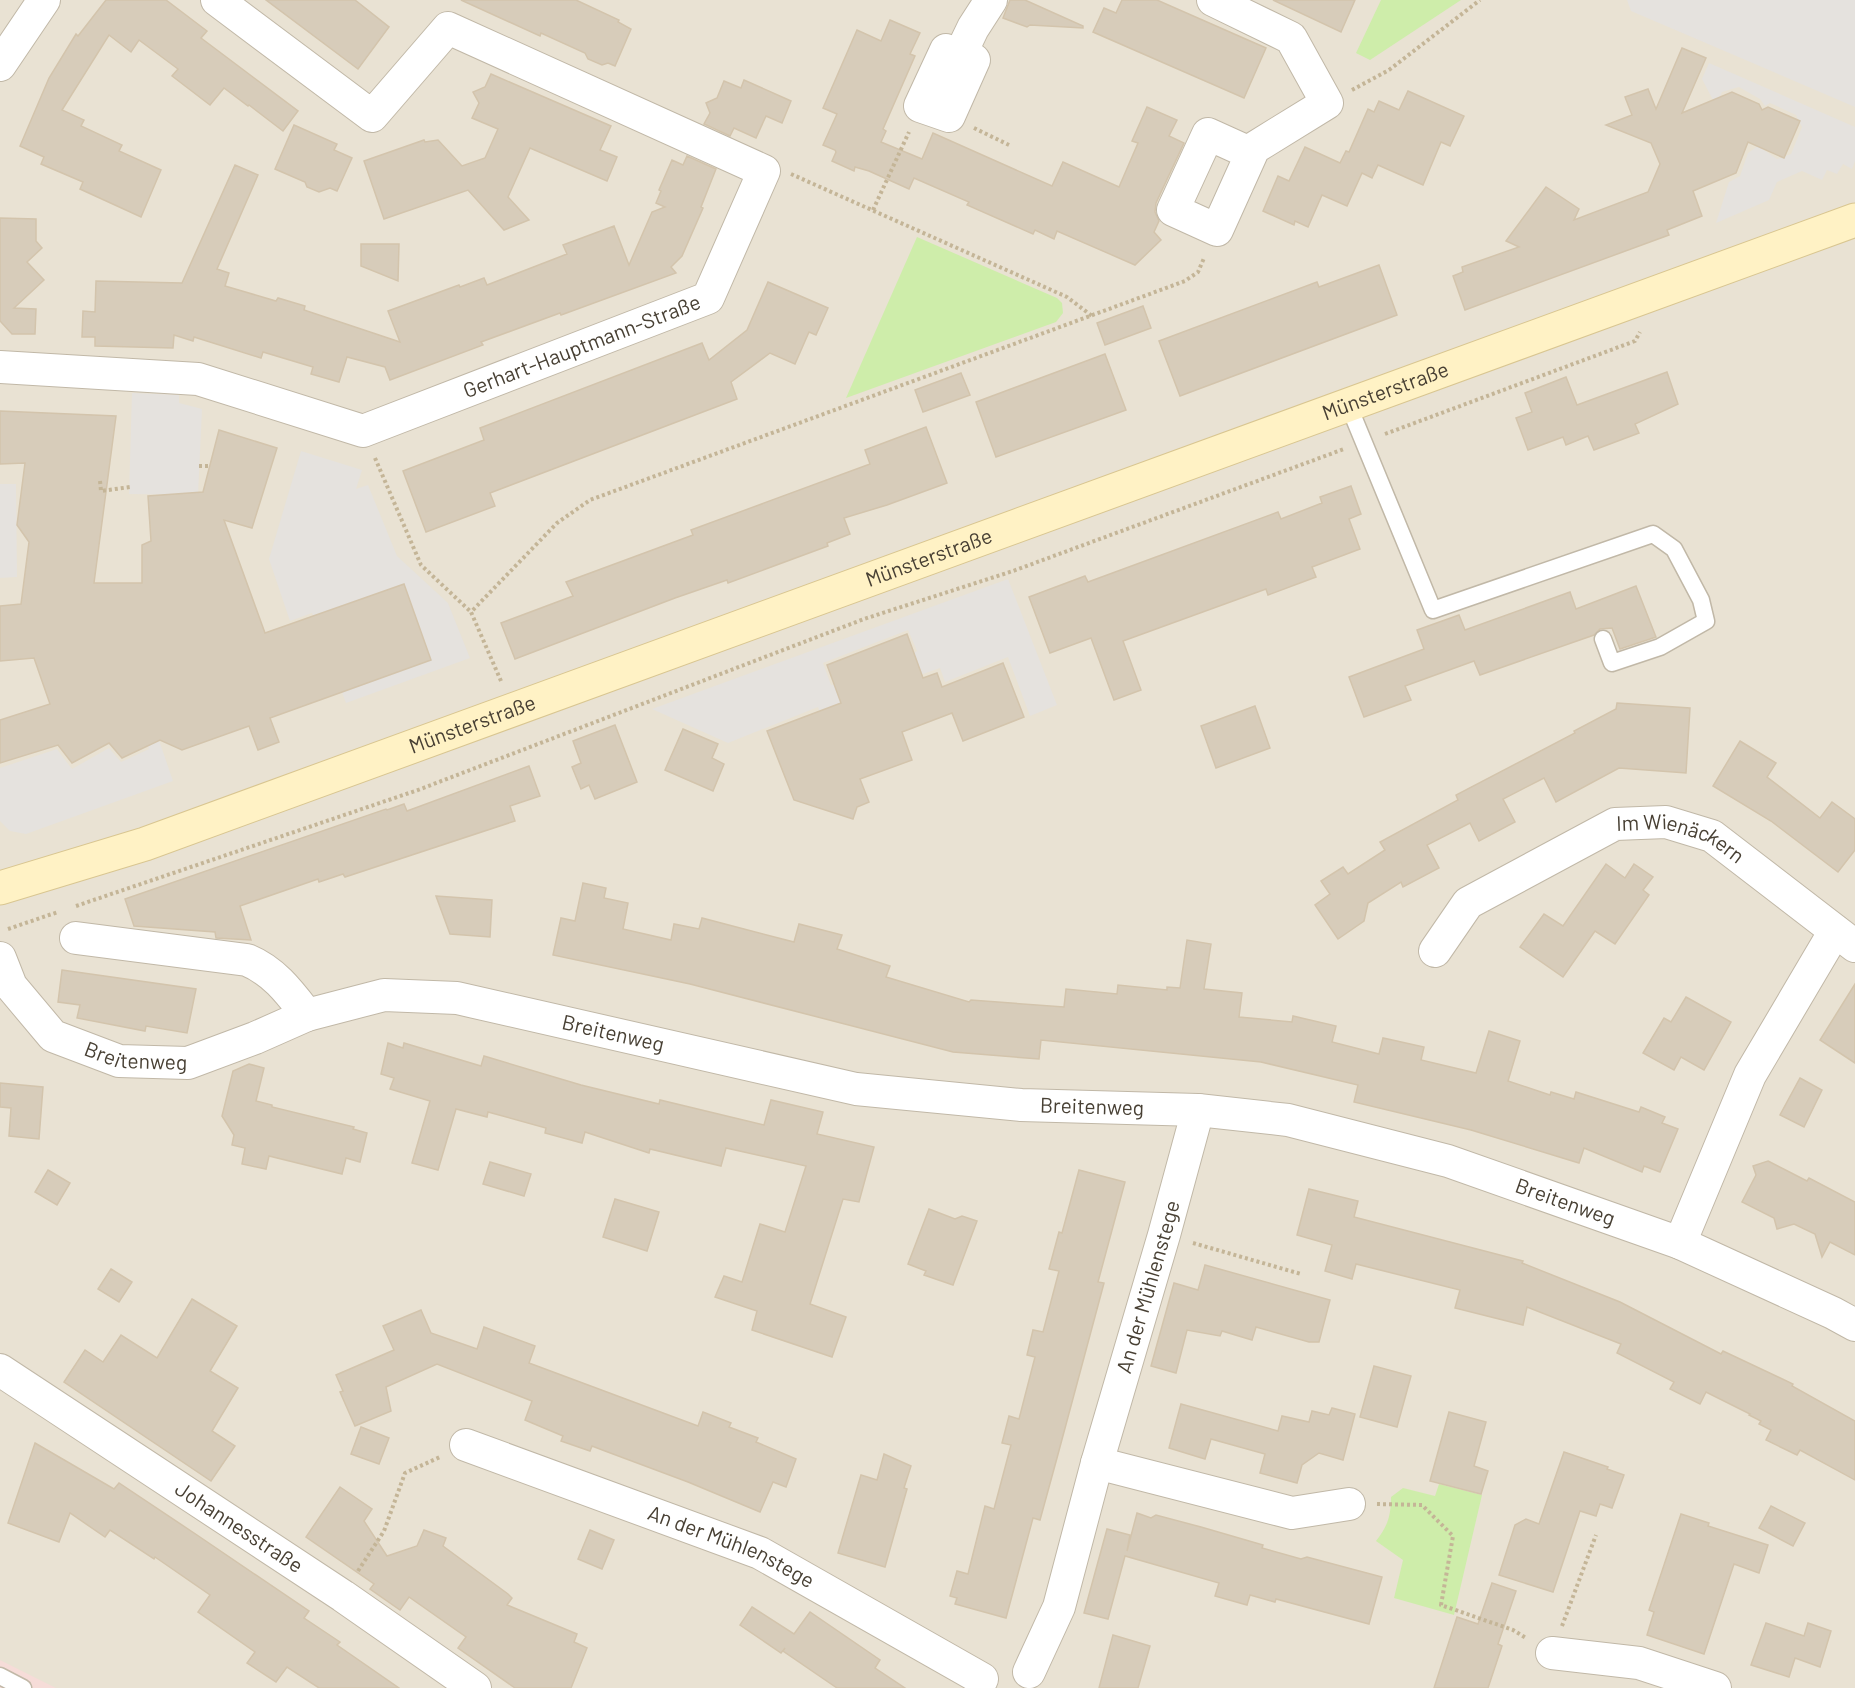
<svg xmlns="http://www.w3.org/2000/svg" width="1855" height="1688" font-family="Barlow,sans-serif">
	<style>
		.residential { fill: #e9e2d3 }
		.medical { fill: #f6dcd8 }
		.green { fill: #ceedaa }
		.parking { fill: #e5e2de }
		.building { fill: #d7ccba; stroke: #d3c4ac; stroke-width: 1.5 }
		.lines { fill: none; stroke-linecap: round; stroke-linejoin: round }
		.service-casing { stroke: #c1b8a7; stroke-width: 19 }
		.minor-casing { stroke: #c1b8a7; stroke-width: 34 }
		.secondary-casing { stroke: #d9c691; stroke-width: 35 }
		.path { stroke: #c4b597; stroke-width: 4; stroke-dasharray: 3 3; stroke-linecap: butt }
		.service { stroke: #fff; stroke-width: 16 }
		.minor { stroke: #fff; stroke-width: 32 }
		.secondary { stroke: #fff2c5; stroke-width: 33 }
		.labels { text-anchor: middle; stroke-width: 4.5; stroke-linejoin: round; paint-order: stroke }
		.street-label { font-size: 21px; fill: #484034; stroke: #fff }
	</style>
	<rect width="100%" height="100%" fill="#f5f0e6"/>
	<!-- residential -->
	<rect class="residential" x="0" y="0" width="1855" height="1688"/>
	<!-- medical -->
	<polygon class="medical" points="0,1660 56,1688 0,1688"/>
	<!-- green -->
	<g class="green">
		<polygon points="1381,0 1461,0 1370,60 1356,53"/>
		<polygon points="917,237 1057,298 1062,303 1063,313 1056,322 846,398"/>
		<path d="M1439,1484L1482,1495L1454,1615L1394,1598L1403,1560L1376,1541C1388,1526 1391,1515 1391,1497L1403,1488L1435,1496Z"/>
	</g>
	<!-- parking -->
	<g class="parking">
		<polygon points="1627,0 1855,0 1855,107 1631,11"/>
		<polygon points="1709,63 1855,127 1855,161 1852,169 1843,164 1837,174 1827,170 1822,180 1802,171 1777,182 1769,200 1716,223 1729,182 1740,176 1748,153 1758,146 1777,159 1791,154 1802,127 1796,115 1770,103 1765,106 1760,99 1739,87 1722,92 1717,102 1713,100 1702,79"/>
		<polygon points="132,393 179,395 179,403 202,409 198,495 129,494"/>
		<polygon points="301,451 362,470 356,489 368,485 397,556 448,603 470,658 346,703 312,613 290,621 269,559"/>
		<polygon points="0,484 16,484 17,577 0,578"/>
		<polygon points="1008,579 1057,705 1030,716 1008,657 945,682 940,668 920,675 912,654 917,651 908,630 823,663 831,685 837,684 870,774 847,784 818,707 728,743 652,709"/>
		<polygon points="150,714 173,781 26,834 10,831 0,821 0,768 57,749 72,769 109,748 121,762 149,749 139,718"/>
	</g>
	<!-- building -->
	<g class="building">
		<polygon points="106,0 166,0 207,31 201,38 298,111 283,131 249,105 248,106 224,88 210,105 172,76 178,69 139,40 131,52 109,35 62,110 84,120 81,126 122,145 119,151 161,170 141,217 80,189 83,182 41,164 44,157 20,146 49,78 76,34 78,36"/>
		<polygon points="266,0 355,0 389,27 358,69"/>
		<polygon points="461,0 576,0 619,20 618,22 631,29 615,66 608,63 602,65 588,59 585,53 541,33 540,36"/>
		<polygon points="1010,0 1025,0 1083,26 1083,28 1030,25 1027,27 1003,18"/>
		<polygon points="1122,0 1157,0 1266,48 1244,98 1093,32 1104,8 1116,13"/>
		<polygon points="1273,0 1355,0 1341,32"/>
		<polygon points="890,20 920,33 910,54 915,56 883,129 886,131 881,142 922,159 933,133 1052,186 1063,162 1119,187 1138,143 1132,141 1147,107 1177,120 1169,136 1184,143 1156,203 1155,212 1159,221 1154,232 1161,240 1135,265 1057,231 1054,239 1035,230 1033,234 967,205 969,202 914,178 909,189 869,171 855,167 854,171 832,161 836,152 835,150 823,145 837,114 823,108 857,30 881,41"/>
		<polygon points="1682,48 1706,58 1682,113 1732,92 1759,104 1762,110 1768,107 1800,121 1784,158 1748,142 1736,173 1693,191 1702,216 1667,230 1669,235 1465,310 1453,276 1463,272 1462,267 1519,247 1506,241 1546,187 1579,209 1574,220 1648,192 1660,164 1651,143 1606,125 1632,115 1625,97 1648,89 1656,109"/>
		<polygon points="491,74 611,126 600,150 617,157 607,181 530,148 508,197 529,220 504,230 468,190 384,219 364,161 424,140 425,142 438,140 462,166 485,158 498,129 472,118 479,103 473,92 485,87"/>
		<polygon points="744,80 791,101 782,123 766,116 756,138 734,128 730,136 704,124 710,113 706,103 717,98 724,81 741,88"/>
		<polygon points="1408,91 1464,116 1450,146 1441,142 1423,185 1378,165 1372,178 1362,173 1347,206 1322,195 1308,227 1295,221 1294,225 1263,211 1278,176 1289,181 1305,147 1340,163 1346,151 1349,152 1368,109 1374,112 1379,101 1399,110"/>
		<polygon points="294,125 337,144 334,150 352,158 337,191 330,188 319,192 307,187 305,182 275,169"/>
		<polygon points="687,156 716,169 701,207 703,208 682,256 671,267 676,273 561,315 560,313 481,342 483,345 390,380 385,367 347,357 339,382 311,374 313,367 263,352 261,358 194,337 193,341 174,335 173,348 95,346 95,337 82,337 83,311 95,312 96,281 182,283 235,165 258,175 217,269 229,273 225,286 276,301 278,298 305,306 304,310 400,342 388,311 459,285 460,287 484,278 487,285 567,254 563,245 614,226 629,265 652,212 665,207 656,203 661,191 659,190 672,160 683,165"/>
		<polygon points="0,218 36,219 36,241 42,248 27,262 44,280 14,308 36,309 35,334 12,334 0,321"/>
		<polygon points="361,244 399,244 398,281 361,266"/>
		<polygon points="1379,265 1397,315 1180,396 1159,341 1317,282 1319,287"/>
		<polygon points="768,282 828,308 816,335 809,332 795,364 770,353 731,382 737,399 490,493 495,506 426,532 403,471 484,440 480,428 702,343 709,360 747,330"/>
		<polygon points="1143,306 1151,328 1105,345 1097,323"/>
		<polygon points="1105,354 1126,410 996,457 976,402"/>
		<polygon points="1667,372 1678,404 1635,424 1639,433 1594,450 1588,436 1566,445 1563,437 1528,450 1516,418 1532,412 1525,393 1566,377 1577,405"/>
		<polygon points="961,373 970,395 923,412 915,390"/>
		<polygon points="0,411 116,416 94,583 142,583 142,545 151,541 148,496 203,492 219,430 277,448 252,528 224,520 265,633 404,584 431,660 270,718 279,742 258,750 249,726 182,750 160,740 122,758 109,743 72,763 58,745 0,763 0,720 50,704 34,658 0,661 0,606 21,604 29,542 17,525 25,463 0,464"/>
		<polygon points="926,427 947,483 887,505 844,518 850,534 827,543 828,546 728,583 727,580 675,598 515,659 501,623 573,596 566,582 693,535 691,530 870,464 865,450"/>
		<polygon points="1351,486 1361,514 1349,519 1360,549 1312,567 1316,577 1268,595 1266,589 1123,641 1141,690 1114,700 1091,638 1050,653 1029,597 1085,576 1088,582 1278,512 1281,519 1322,503 1320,497"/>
		<polygon points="1636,586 1656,637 1620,649 1612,628 1600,629 1594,635 1480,675 1474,661 1405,686 1411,700 1364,717 1349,677 1424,649 1417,630 1459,615 1465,630 1570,592 1576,609"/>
		<polygon points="907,634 923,678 937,673 942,687 1003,663 1024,717 963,741 952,713 902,732 912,760 860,779 869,802 857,807 853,819 794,800 767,731 841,703 827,665"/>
		<polygon points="1617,703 1690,708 1686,773 1619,768 1556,802 1544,778 1503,799 1515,822 1479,841 1470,823 1427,845 1439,868 1403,887 1401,882 1368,903 1364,921 1338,939 1315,905 1330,894 1321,881 1343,867 1348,874 1385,850 1380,842 1458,800 1456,795 1575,733 1574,731 1616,709"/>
		<polygon points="1255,706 1270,748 1216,768 1201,726"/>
		<polygon points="615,725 637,782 595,799 589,785 581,789 572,767 581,763 573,741"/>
		<polygon points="683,729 718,744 712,758 724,764 713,791 665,770"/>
		<polygon points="1740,741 1776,763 1767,777 1820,818 1832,802 1855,819 1855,850 1838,872 1771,821 1713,786"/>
		<polygon points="529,766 540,796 510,806 515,821 345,877 343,874 319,882 318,879 240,906 251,940 216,938 215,932 134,926 125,899 386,809 387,810 404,804 407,811"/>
		<polygon points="1606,864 1625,878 1634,864 1653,877 1643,890 1649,895 1615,944 1595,931 1563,977 1520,947 1544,914 1563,926"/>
		<polygon points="583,883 606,888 604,898 628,903 623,929 671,940 674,924 699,929 702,918 794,942 799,924 842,935 837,949 890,966 886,977 969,1002 971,1000 1064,1007 1066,989 1117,994 1118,985 1167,990 1167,987 1180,988 1187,940 1211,944 1204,989 1242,993 1239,1017 1292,1022 1293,1016 1336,1026 1332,1042 1379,1054 1383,1038 1424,1047 1421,1060 1476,1073 1489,1031 1520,1041 1508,1081 1550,1095 1551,1092 1574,1099 1576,1092 1639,1112 1641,1107 1665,1117 1662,1123 1678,1129 1660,1172 1644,1166 1642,1172 1584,1148 1579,1163 1471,1130 1354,1102 1358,1085 1261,1062 1041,1040 1039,1059 953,1052 690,984 553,955 561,918 575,921"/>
		<polygon points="436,896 492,900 490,937 450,934"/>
		<polygon points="62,970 196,989 187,1033 146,1026 145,1031 77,1018 80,1005 58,1002"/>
		<polygon points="1855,984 1855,1063 1820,1040"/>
		<polygon points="1686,997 1731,1022 1704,1070 1681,1057 1674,1070 1643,1053 1664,1018 1671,1022"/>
		<polygon points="388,1043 403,1048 404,1043 481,1066 484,1056 581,1085 659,1104 660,1100 764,1125 771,1100 823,1112 817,1134 874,1147 859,1202 843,1199 810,1304 846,1317 832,1357 752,1330 757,1311 715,1297 724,1276 742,1282 760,1224 785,1232 806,1166 726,1148 721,1166 650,1149 649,1153 585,1132 582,1143 545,1133 546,1128 488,1112 487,1117 456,1109 438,1170 412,1163 430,1101 390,1089 394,1078 381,1074"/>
		<polygon points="249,1064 264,1068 256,1101 272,1105 272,1107 354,1127 353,1129 367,1133 360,1162 346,1158 342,1174 269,1156 266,1169 242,1164 245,1148 232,1145 234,1135 222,1116 233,1071"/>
		<polygon points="1800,1078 1822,1090 1804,1127 1780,1115"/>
		<polygon points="0,1083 43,1087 39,1139 9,1136 11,1108 0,1107"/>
		<polygon points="1768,1161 1807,1181 1809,1178 1855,1202 1855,1255 1830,1242 1822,1257 1815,1234 1794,1224 1777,1229 1774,1218 1742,1202 1756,1175 1753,1166"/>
		<polygon points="490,1162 531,1174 524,1196 483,1184"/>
		<polygon points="48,1170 70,1183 57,1205 35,1192"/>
		<polygon points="1079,1170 1125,1182 1098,1282 1104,1283 1057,1458 1040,1520 1033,1518 1006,1618 955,1604 957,1598 950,1596 957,1571 968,1574 985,1506 994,1509 1011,1445 1002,1443 1009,1416 1019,1419 1035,1357 1027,1355 1033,1330 1043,1332 1059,1271 1049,1269 1059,1232 1062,1233"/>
		<polygon points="1309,1189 1358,1201 1354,1217 1523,1261 1522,1263 1620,1302 1721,1354 1723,1351 1793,1384 1792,1386 1855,1421 1855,1480 1800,1450 1797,1455 1766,1440 1771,1430 1759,1424 1761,1421 1749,1415 1750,1414 1706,1392 1700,1404 1670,1389 1674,1382 1617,1353 1621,1344 1527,1307 1523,1325 1455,1308 1460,1290 1356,1264 1352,1279 1325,1271 1332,1245 1297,1235"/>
		<polygon points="615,1199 659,1212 647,1251 603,1237"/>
		<polygon points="929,1209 955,1219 962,1216 977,1221 953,1285 924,1275 926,1271 908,1264"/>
		<polygon points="1205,1265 1330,1300 1319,1342 1309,1342 1256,1327 1252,1340 1222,1331 1220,1336 1187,1330 1176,1373 1151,1366 1174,1283 1198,1290"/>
		<polygon points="111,1269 132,1282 119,1302 98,1289"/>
		<polygon points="192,1299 237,1326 210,1371 238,1388 212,1431 235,1446 211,1481 64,1382 85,1350 103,1362 121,1335 157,1358"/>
		<polygon points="421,1310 431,1333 477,1349 484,1327 535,1346 529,1363 698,1426 703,1412 731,1423 729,1427 758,1438 756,1442 796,1459 786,1487 773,1482 760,1512 688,1482 605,1451 592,1446 590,1451 561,1441 563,1436 525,1420 532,1401 437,1364 386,1387 391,1411 355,1426 340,1392 343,1391 336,1375 394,1350 383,1326"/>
		<polygon points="1374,1366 1411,1376 1397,1427 1360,1417"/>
		<polygon points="1181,1404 1278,1431 1282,1416 1309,1422 1312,1411 1329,1415 1332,1408 1355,1414 1343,1460 1319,1453 1302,1465 1297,1483 1260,1473 1265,1454 1211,1439 1205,1459 1169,1448"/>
		<polygon points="1449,1412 1486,1422 1474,1466 1488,1471 1481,1494 1430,1481"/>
		<polygon points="361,1427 389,1438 379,1464 351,1454"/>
		<polygon points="35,1443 114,1489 119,1483 197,1535 309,1611 304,1618 340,1642 337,1645 399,1688 319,1688 287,1667 276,1682 247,1663 255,1652 198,1612 210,1595 155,1557 154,1559 110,1530 105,1537 70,1513 59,1542 8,1523"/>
		<polygon points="1564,1452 1608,1467 1607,1469 1624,1475 1612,1508 1600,1504 1596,1516 1580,1511 1553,1592 1499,1575 1515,1525 1526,1519 1539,1524"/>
		<polygon points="884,1454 911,1466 904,1488 907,1489 885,1567 838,1553 861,1475 877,1480"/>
		<polygon points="340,1487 372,1509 364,1521 387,1556 417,1546 424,1530 446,1538 443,1546 508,1594 512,1598 507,1605 577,1634 574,1642 587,1648 571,1688 515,1688 458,1648 466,1637 409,1597 400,1610 370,1589 374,1584 306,1537"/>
		<polygon points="1771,1506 1805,1523 1793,1546 1759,1528"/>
		<polygon points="1137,1513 1151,1518 1156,1515 1201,1527 1263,1545 1262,1548 1301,1559 1307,1557 1382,1577 1369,1624 1276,1599 1275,1602 1250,1595 1247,1605 1215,1596 1219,1583 1125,1556 1108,1619 1084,1613 1107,1529 1130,1535 1127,1551"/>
		<polygon points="1681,1514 1709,1523 1708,1526 1768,1545 1759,1573 1734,1564 1704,1654 1647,1635 1654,1612 1649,1610"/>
		<polygon points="590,1530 614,1540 602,1569 578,1559"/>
		<polygon points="1492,1583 1516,1591 1498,1644 1502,1646 1488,1688 1434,1688 1457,1617 1478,1624"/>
		<polygon points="752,1607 794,1634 810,1612 880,1660 875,1668 905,1688 837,1688 783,1651 785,1648 781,1653 740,1625"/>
		<polygon points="1766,1623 1804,1636 1808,1623 1831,1631 1820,1667 1795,1658 1789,1677 1751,1665"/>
		<polygon points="1113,1635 1150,1646 1138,1688 1099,1688"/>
	</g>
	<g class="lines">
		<!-- service casing -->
		<g class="service-casing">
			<g id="service">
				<polyline points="1348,404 1433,610 1653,534 1674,549 1701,600 1706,621 1660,647 1612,663 1603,639"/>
				<polyline points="0,1676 23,1688"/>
			</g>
		</g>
		<!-- minor casing -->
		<g class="minor-casing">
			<g id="minor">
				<polyline points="1213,0 1291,38 1327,103 1254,148 1217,230 1173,210 1208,134 1250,153"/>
				<polygon points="946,50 974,60 949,116 920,106"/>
				<polyline points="960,55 973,28 991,0"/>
				<polyline points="0,65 44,0"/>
				<path id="s1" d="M0,367L198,379L363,431L708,298L764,171L448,28L372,116L217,0"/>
				<path d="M76,938L247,960C274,971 290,993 307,1015"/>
				<path id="s2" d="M1435,951L1468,903L1615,824L1666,822L1712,836L1855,946"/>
				<path id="s3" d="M0,958L11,986L53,1036L119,1061L188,1063L255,1038L307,1015L384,995L457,998L856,1089L1021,1105L1198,1110L1288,1120L1448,1161L1680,1243L1833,1313L1855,1325"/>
				<polyline points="1680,1243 1750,1075 1835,931"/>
				<path id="s4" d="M0,1370L343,1596L475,1688"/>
				<path id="s5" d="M466,1445L760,1553L982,1679"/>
				<polyline points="1097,1463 1292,1513 1349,1504"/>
				<polyline points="1552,1653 1639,1663 1715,1688"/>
				<path id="s6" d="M1029,1672L1059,1607L1097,1463L1164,1235L1198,1110"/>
			</g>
		</g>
		<!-- secondary casing -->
		<g class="secondary-casing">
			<g id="secondary">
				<path id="s7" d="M0,888L145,844L1855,220"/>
			</g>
		</g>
		<!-- path -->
		<g class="path">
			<polyline points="1352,90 1389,70 1480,0"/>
			<polyline points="974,128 1009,145"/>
			<polyline points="791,174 1067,297 1092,316"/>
			<polyline points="873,210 909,132"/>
			<polyline points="1385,434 1635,341 1640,332"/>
			<polyline points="375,458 421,565 471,612"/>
			<polyline points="199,466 209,466"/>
			<polyline points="100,481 101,491 130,487"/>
			<polyline points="501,681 471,612 557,523 590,500 1185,281 1198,272 1204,258"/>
			<polyline points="76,906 418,790 864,619 1013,571 1344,449"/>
			<polyline points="8,929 58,912"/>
			<polyline points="1193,1243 1301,1274"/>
			<polyline points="1377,1504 1422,1505 1453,1536 1441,1605 1513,1630 1526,1638"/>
			<polyline points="358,1571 384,1531 405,1473 440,1457"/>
			<polyline points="1562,1626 1596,1535"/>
		</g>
		<!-- service -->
		<use href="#service" class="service"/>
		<!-- minor -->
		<use href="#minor" class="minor"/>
		<!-- secondary -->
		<use href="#secondary" class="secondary"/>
	</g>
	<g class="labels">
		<!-- street labels -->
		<g class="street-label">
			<text dy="7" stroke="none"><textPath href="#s1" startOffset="606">Gerhart-Hauptmann-Straße</textPath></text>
			<text dy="7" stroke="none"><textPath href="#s7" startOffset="1472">Münsterstraße</textPath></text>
			<text dy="7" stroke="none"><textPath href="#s7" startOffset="986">Münsterstraße</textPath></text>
			<text dy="7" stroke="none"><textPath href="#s7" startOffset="500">Münsterstraße</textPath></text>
			<text dy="7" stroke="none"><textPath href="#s2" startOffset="294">Im Wienäckern</textPath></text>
			<text dy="7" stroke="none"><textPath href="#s3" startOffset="676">Breitenweg</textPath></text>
			<text dy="7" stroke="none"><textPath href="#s3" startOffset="182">Breitenweg</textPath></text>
			<text dy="7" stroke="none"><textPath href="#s3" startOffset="1162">Breitenweg</textPath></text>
			<text dy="7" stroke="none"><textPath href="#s3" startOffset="1648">Breitenweg</textPath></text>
			<text dy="7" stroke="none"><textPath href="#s6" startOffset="404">An der Mühlenstege</textPath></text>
			<text dy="7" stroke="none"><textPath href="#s4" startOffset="286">Johannesstraße</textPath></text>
			<text dy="7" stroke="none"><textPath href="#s5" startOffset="284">An der Mühlenstege</textPath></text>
		</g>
	</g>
</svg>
